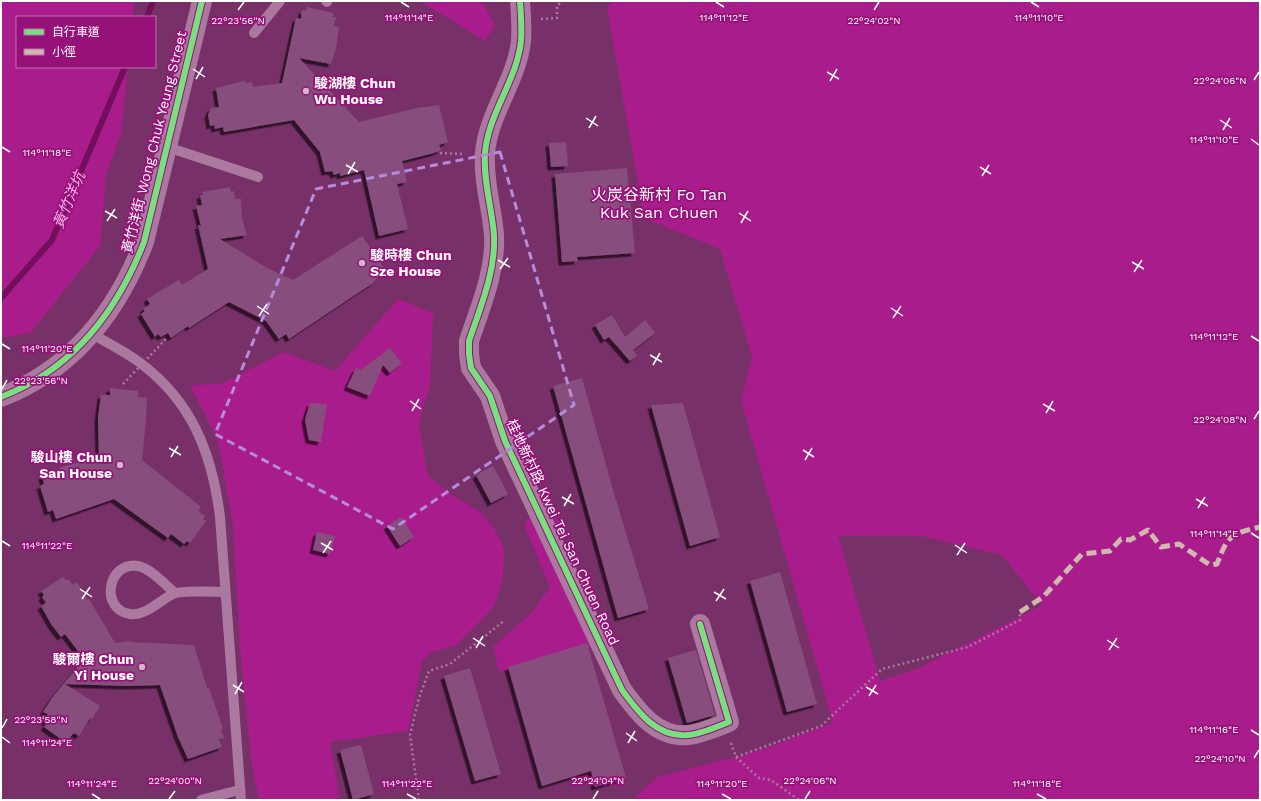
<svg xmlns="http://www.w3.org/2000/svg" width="1261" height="801" font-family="'Work Sans','Noto Sans TC',sans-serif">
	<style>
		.green { fill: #a81d8b; fill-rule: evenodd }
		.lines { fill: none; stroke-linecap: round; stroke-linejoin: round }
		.stream { stroke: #730e5b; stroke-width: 6 }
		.building { fill: #874e7b; filter: url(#shadow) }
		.path { stroke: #ab799f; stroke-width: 2.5; stroke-dasharray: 2 3; stroke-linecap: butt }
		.lane { stroke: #ab799f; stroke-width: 10 }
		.street { stroke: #ab799f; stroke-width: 20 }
		.path-bridge { stroke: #ab799f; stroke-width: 2.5; stroke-dasharray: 2 3; stroke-linecap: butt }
		.quiet { stroke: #d1b7ad; stroke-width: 5; stroke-dasharray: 10 5; stroke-linecap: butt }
		.cycleway-casing { stroke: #961279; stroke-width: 8 }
		.cycleway { stroke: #77e17e; stroke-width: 6 }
		.marked { fill: none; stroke: #b68bdc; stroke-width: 3; stroke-dasharray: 8 5; stroke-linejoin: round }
		.ticks { fill: none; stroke: #fff; stroke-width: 1.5 }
		.poi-dot { fill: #d0b7ca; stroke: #961279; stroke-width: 1.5 }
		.labels { text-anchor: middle; stroke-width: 3.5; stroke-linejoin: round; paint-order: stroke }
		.poi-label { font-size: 14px; font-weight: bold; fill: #fff; stroke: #961279; text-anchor: start }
		.street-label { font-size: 14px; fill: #fff; stroke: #961279 }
		.water-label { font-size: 15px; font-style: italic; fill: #faaeeb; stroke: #961279 }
		.quarter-label { font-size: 16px; fill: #fff; stroke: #961279 }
		.ticks-label { font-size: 10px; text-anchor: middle; fill: #fff; stroke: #961279; stroke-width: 3.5; stroke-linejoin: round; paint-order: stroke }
	</style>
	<defs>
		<filter id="shadow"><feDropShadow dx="-3.5" dy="3.5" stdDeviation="0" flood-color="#0009"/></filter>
	</defs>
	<rect width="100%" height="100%" fill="#783068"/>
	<!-- green -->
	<g class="green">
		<polygon points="1,1 134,1 133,17 17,17 17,67 128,67 121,133 106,174 100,246 30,333 1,338"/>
		<polygon points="420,1 478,1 483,3 495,25 485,41"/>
		<path d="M613,1H1260V800H632L657,777L755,752L833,723L741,401L752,357L720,249L644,218L607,8ZM838,536H921L1002,555L1042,605L917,669L880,681Z"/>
		<polygon points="398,299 433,313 430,388 423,406 419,427 428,476 456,498 479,511 494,528 504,549 503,577 494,607 455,646 432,652 422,661 408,731 330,742 340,800 259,800 252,765 241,660 233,525 218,441 190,385 221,384 284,352 335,371"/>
		<polygon points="544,495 559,522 570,599 594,647 533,668 499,671 493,647 533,611 550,587 524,525"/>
	</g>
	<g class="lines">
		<!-- stream -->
		<g class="stream">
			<polyline points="147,17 153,1"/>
			<polyline points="1,298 52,240 125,67"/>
		</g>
	</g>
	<!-- building -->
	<g class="building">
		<polygon points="307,7 333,13 333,17 336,17 334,26 339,27 336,48 331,64 299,58 359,122 417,108 439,105 448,142 439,145 441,150 434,153 402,161 407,182 397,184 408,229 379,236 364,170 340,176 340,173 334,175 332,171 325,172 320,152 294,120 224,132 223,127 215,129 214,125 210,126 208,115 211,108 219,107 216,88 244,81 247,83 252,82 253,87 282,83 296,18 301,19 302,10 306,11"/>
		<polygon points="566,142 568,166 551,167 549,143"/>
		<polygon points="627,168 635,253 577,257 578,261 562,262 555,174"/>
		<polygon points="230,187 231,192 234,191 235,199 241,199 242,219 247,235 220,239 267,268 293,280 362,236 383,267 376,272 379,276 373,283 289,339 286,334 279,339 266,321 229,302 189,328 188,326 171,338 168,333 161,337 158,334 155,337 141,314 145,311 143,309 150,304 147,299 179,280 182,285 208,269 198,225 201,226 196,206 202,205 200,195 203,195 203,192"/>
		<polygon points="612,315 625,337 645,320 655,333 633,350 637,356 630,361 609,337 604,340 595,325"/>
		<polygon points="391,347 390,348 402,363 390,373 383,365 370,396 347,387 356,368 361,370"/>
		<polygon points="582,378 613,490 649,609 618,618 553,386"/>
		<polygon points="110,388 138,391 138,397 147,398 146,421 142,460 201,507 198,511 205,516 203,519 206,521 190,543 187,541 184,544 171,534 168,538 114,499 56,519 53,510 48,512 40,486 44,484 42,476 62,467 99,457 98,418 101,395 110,395"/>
		<polygon points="310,403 327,404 321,442 309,440 305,420"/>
		<polygon points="683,403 720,537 690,546 651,405"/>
		<polygon points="493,466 508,494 491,503 476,475"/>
		<polygon points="401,517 414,537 400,546 387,526"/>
		<polygon points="317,532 335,536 330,554 313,550"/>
		<polygon points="780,572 817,704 787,712 750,581"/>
		<polygon points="63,577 66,580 68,579 73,585 77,582 88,601 89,599 115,643 130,641 130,642 194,645 207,688 209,688 223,729 221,730 224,738 219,739 222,747 188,759 178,737 160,685 129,686 65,684 100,706 91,720 90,718 79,736 74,733 65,742 44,727 47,723 44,721 48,714 43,712 52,698 84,659 65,634 61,637 51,624 41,606 46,603 42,597 44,595 41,591"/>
		<polygon points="587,643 626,778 595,787 591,771 542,786 508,667"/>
		<polygon points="696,650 715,715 687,723 668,658"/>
		<polygon points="470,668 501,774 475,781 444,676"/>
		<polygon points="361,745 374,794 353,800 340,750"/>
	</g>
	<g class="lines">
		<!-- path -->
		<g class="path">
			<polyline points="541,19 557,18 557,6 562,1"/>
			<polyline points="440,153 465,154"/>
			<polyline points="731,743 736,757 821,726 882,669 968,647 1020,620 1020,612"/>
			<polyline points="736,757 759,778 771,780 799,800"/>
			<polyline points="419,800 410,735 419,698 429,671 450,664 505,620"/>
		</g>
		<!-- lane -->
		<g class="lane">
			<polyline points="326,1 327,2"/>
			<polyline points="254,33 280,1"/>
			<polyline points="167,147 258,177"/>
			<path d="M91,333C107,343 124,351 139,362C192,401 212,453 220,517L241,800"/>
			<path d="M175,593C165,585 152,569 138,566C108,561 99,609 130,614C146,616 160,600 173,594C181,590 214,592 225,592"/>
			<polyline points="201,800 239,790"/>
		</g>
		<!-- street -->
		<g class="street">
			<path d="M520,1C521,14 522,28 521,41C517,80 488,114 485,153C483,181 492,208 494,235C496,271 480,308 469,341V354L471,368L490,396L505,441L622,690C638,712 657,738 688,735C701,734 716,727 729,722L700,624"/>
			<path d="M1,397C73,369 117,312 144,242L202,1"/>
		</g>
		<!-- path-bridge -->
		<polyline class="path-bridge" points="123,384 166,339"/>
		<!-- quiet -->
		<path class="quiet" d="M1020,612L1043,597L1082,554L1110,551L1121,539L1130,540L1148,530L1161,547L1179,544L1210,565L1217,564C1228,535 1230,534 1260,527"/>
		<!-- cycleway casing -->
		<g class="cycleway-casing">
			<g id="cycleway">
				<path d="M520,1C521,14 522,28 521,41C517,80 488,114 485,153C483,181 492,208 494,235C496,271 480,308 469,341V354L471,368L490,396L505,441L622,690C638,712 657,738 688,735C701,734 716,727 729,722L700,624"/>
				<path d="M1,397C73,369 117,312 144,242L202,1"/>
			</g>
		</g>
		<!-- cycleway -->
		<use href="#cycleway" class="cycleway"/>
	</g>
	<!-- marked area -->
	<path class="marked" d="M500,152L574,405L393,529L215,434L316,189Z"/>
	<!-- ticks -->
	<path class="ticks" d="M401,2L409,7M716,2L724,7M1031,2L1039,7M238,10L244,2M874,10L879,2M193,69L205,77M827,72L839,79M196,79L203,67M1254,80L1259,72M830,81L837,69M586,118L598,126M1220,120L1232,128M589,128L596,116M1223,130L1230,118M1251,139L1259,145M2,147L10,152M346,165L358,172M980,167L991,174M348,174L355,162M982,176L989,165M105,211L117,218M739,213L751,221M107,221L115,209M741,223L748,211M498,260L510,267M1132,262L1144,269M500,269L508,258M1134,272L1142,260M257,306L269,314M891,308L903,316M259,316L267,304M893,318L901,306M1251,336L1259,341M2,344L10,349M650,355L662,362M653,365L660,353M2,389L7,380M410,401L421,409M1043,404L1055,411M412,411L419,399M1046,413L1053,401M1254,419L1259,411M169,448L181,455M803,450L814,457M171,457L178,446M805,460L812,448M562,497L574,504M1196,499L1208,506M564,506L571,494M1198,508L1205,497M1251,533L1259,538M2,541L10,546M321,543L333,550M955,545L967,553M323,553L331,541M957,555L965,543M80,589L92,597M714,592L726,599M82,599L90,587M716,601L724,589M473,638L485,646M1107,640L1119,648M476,648L483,636M1109,650L1117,638M233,685L244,692M866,687L878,694M235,694L242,682M869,696L876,685M2,728L7,719M1251,730L1259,735M626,733L637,741M2,737L10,743M628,743L635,731M1254,758L1259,750M92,794L100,799M407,794L416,799M722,794L731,799M1037,794L1046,799M169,799L175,791M593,799L598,791M805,799L810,791"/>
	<!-- markers -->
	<g class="poi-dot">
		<circle cx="306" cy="91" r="4"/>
		<circle cx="362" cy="263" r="4"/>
		<circle cx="120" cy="465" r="4"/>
		<circle cx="142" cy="667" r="4"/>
	</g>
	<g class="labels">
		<!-- poi labels -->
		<g class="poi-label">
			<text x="314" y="88">駿湖樓 Chun<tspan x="314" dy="16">Wu House</tspan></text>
			<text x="370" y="260">駿時樓 Chun<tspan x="370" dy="16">Sze House</tspan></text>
			<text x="112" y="462" text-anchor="end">駿山樓 Chun<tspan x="112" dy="16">San House</tspan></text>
			<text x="134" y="664" text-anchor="end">駿爾樓 Chun<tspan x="134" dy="16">Yi House</tspan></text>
		</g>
		<!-- street labels -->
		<g class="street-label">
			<text transform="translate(154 142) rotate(-76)" y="5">黃竹洋街 Wong Chuk Yeung Street</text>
			<text transform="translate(563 532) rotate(65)" y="5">桂地新村路 Kwei Tei San Chuen Road</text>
		</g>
		<!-- water labels -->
		<g class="water-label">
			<text transform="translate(69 200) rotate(-67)" y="5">黃竹洋坑</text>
		</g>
		<!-- quarter labels -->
		<g class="quarter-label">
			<text x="659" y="200">火炭谷新村 Fo Tan<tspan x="659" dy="18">Kuk San Chuen</tspan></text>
		</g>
	</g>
	<g class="ticks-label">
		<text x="409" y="21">114°11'14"E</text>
		<text x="724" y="21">114°11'12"E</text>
		<text x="1039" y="21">114°11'10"E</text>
		<text x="238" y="24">22°23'56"N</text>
		<text x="874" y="24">22°24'02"N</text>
		<text x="1220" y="84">22°24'06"N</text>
		<text x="1214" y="143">114°11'10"E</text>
		<text x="47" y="156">114°11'18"E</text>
		<text x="1214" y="340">114°11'12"E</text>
		<text x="47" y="352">114°11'20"E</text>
		<text x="41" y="384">22°23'56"N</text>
		<text x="1220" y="423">22°24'08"N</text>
		<text x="1214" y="537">114°11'14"E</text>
		<text x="47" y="549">114°11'22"E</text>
		<text x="41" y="723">22°23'58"N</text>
		<text x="1214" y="733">114°11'16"E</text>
		<text x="47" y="746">114°11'24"E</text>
		<text x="1220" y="762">22°24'10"N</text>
		<text x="175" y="784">22°24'00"N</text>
		<text x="598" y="784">22°24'04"N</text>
		<text x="810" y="784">22°24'06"N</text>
		<text x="92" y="787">114°11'24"E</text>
		<text x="407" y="787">114°11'22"E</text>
		<text x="722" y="787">114°11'20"E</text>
		<text x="1037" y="787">114°11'18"E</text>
	</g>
	<!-- border -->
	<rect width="1261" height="801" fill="none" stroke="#ffffff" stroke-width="4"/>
	<!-- legend -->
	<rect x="16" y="16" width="140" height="52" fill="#961279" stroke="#c071af"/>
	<rect x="24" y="29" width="20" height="6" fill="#77e17e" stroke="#c071af"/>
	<text x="52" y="36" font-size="12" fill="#ffffff">自行車道</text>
	<rect x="24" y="49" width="20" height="6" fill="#d1b7ad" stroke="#c071af"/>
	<text x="52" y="56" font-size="12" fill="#ffffff">小徑</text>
</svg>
